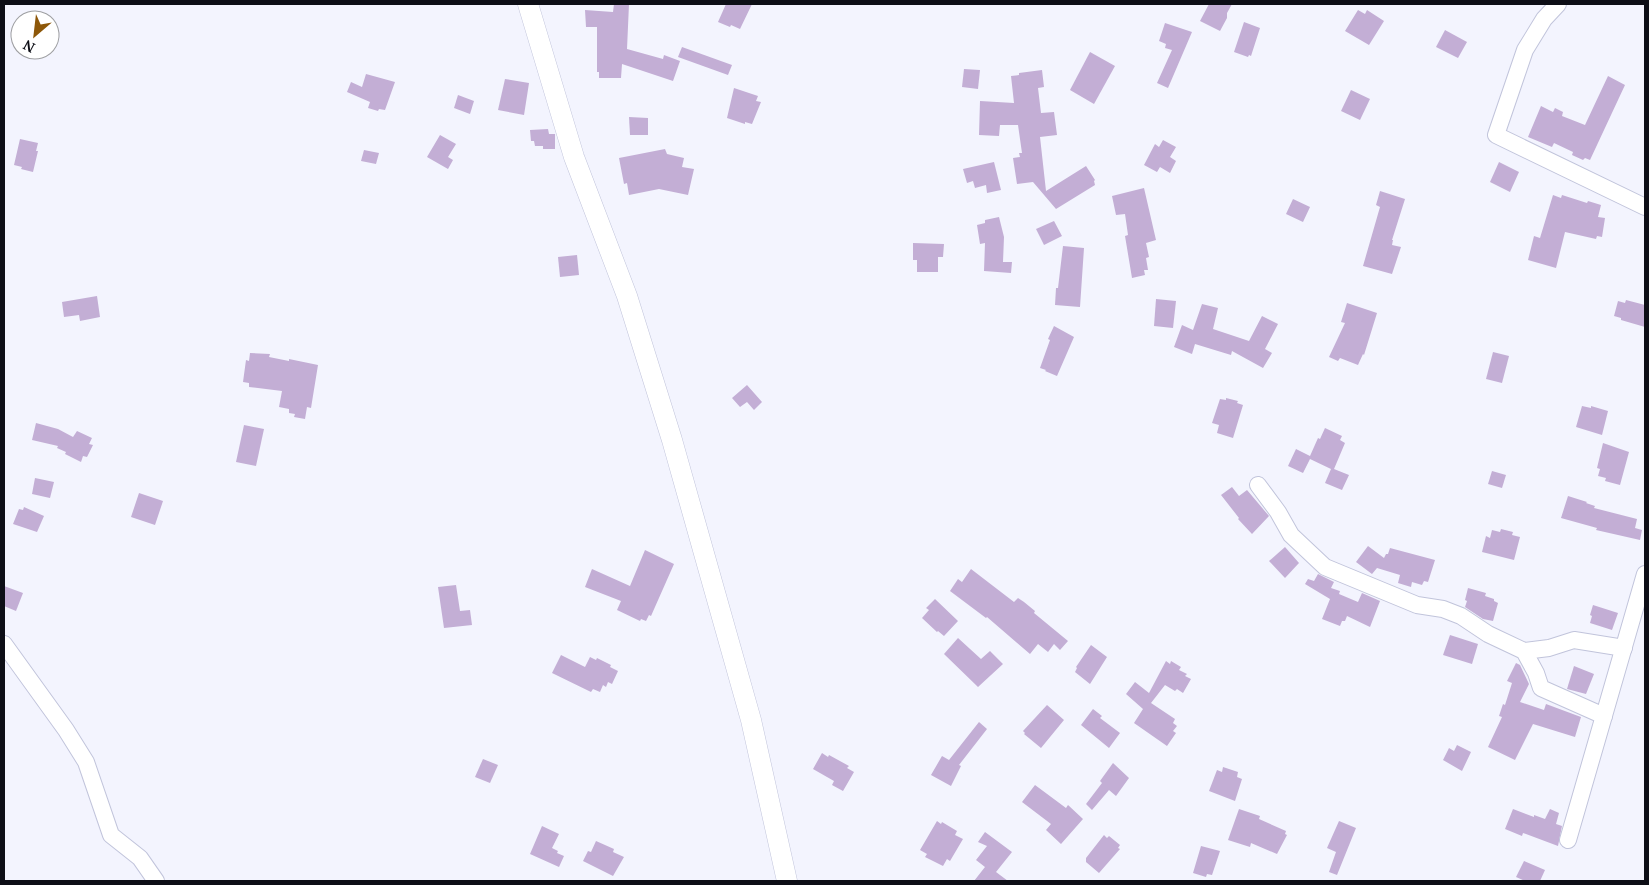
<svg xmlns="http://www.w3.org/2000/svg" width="1649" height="885" font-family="'PT Serif',serif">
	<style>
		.building { fill: #c3aed5 }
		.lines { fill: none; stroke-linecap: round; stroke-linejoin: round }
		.minor-casing { stroke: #c1c4db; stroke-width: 18 }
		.tertiary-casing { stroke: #c1c4db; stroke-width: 21 }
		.minor { stroke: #fff; stroke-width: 16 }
		.tertiary { stroke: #fff; stroke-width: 20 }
	</style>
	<rect width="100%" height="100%" fill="#f3f4fe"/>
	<!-- building -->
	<g class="building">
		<polygon points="614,4 629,4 627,49 663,59 664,55 680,61 673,81 622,64 621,78 599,78 599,72 597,72 597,27 586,27 585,10 613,12"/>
		<polygon points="726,4 752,4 740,29 731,25 730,27 718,22"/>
		<polygon points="1209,4 1232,4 1227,13 1227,18 1220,31 1200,21"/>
		<polygon points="1358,10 1365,14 1367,10 1384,21 1369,45 1345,31"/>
		<polygon points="1244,22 1260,28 1251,56 1249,55 1248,57 1234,52"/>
		<polygon points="1165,23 1192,32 1168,88 1157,83 1172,50 1165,48 1166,44 1159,41"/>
		<polygon points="1445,30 1467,42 1458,58 1436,47"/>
		<polygon points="682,47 732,65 728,75 678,57"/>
		<polygon points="1090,52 1115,66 1094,104 1070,90"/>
		<polygon points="964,69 980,70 978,89 962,87"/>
		<polygon points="1042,70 1044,87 1038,88 1041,113 1054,112 1057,135 1040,137 1046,191 1086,166 1095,180 1094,181 1095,185 1056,209 1033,182 1017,184 1013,158 1020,157 1019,153 1022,153 1018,125 1000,125 999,136 979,135 980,101 1014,103 1011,76 1019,75 1019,73"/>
		<polygon points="366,74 395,82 385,110 379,109 378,111 368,108 370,102 347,92 351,82 362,87"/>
		<polygon points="1608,76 1625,85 1590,160 1585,158 1583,160 1572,155 1573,152 1554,143 1552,147 1528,137 1541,106 1553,112 1555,108 1563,112 1562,116 1585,125"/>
		<polygon points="505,79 529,83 524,115 498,110"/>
		<polygon points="734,88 758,96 756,101 761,102 752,124 745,122 745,124 727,118"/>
		<polygon points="1351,90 1370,99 1360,120 1341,111"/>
		<polygon points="458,95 474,101 470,114 454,108"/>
		<polygon points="629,117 648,118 648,135 630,135"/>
		<polygon points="548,129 549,134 555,134 555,149 543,149 543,146 535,146 534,141 531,141 530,130"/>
		<polygon points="440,135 456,144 448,157 453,160 448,169 427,157"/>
		<polygon points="20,139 38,143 36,151 38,151 33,172 21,169 22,167 14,165"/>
		<polygon points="1163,140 1176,147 1170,157 1176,161 1170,173 1160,167 1157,172 1144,165 1155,144 1159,147"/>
		<polygon points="665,149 667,154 684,158 682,167 694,169 688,195 659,189 629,195 627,183 624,184 619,158"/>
		<polygon points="364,150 379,153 376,164 361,161"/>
		<polygon points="994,162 1001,190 987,193 986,185 975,188 973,181 967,183 963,169"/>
		<polygon points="1499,162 1519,172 1510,192 1490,182"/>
		<polygon points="1144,188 1156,240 1146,243 1149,257 1146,258 1148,270 1144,270 1145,275 1132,278 1125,236 1128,235 1125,214 1116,215 1112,196"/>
		<polygon points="1380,191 1405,199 1392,240 1393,240 1392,245 1401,247 1392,274 1363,266 1380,207 1376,205"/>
		<polygon points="1553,195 1561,198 1562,195 1587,203 1588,201 1601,205 1598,217 1605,218 1602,237 1597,236 1596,239 1565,232 1556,268 1528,260 1534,236 1540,238"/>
		<polygon points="1293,199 1310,207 1303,222 1286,214"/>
		<polygon points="999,217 1004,237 1003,262 1012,262 1011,273 984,271 985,243 980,244 977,225 985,223 985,220"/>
		<polygon points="1054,221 1062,236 1044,245 1036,229"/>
		<polygon points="913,243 944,244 943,257 938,257 938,272 917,272 917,260 913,260"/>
		<polygon points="1063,246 1084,248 1080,307 1055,305 1056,288 1058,288"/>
		<polygon points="577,255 579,275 560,277 558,257"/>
		<polygon points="97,296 100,317 80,321 79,315 64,317 62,302"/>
		<polygon points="1156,299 1176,301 1173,328 1154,326"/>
		<polygon points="1626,300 1645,305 1645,327 1621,320 1621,318 1614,316 1618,301 1625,303"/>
		<polygon points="1347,303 1377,313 1364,355 1363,354 1358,365 1340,358 1338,361 1329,357 1345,323 1341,322"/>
		<polygon points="1202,304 1218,308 1213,329 1249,341 1262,316 1278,324 1265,349 1272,353 1263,368 1232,351 1231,355 1195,344 1192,354 1174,347 1182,325 1193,330"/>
		<polygon points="1054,326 1074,337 1057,376 1045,371 1046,370 1040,368 1050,340 1048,339"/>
		<polygon points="1493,352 1509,356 1502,383 1486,379"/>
		<polygon points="250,353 270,354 269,357 289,361 289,359 318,365 311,408 307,407 305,419 294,417 295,414 289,413 289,409 279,407 282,391 249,387 249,383 243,382 246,360 249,361"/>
		<polygon points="747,385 762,402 754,410 747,402 740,407 732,398"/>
		<polygon points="1226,398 1238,401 1237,403 1243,405 1233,438 1217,433 1219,425 1212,423 1220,399 1226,400"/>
		<polygon points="1582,406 1591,408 1591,406 1608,411 1602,435 1576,427"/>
		<polygon points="36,423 58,429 73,437 77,431 92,438 89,444 93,445 87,457 83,456 81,462 65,454 66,452 57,448 58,446 32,440"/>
		<polygon points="244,425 264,429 256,466 236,462"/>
		<polygon points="1325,428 1342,436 1340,440 1345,443 1334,469 1349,475 1342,490 1325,483 1331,469 1310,459 1303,473 1288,466 1296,449 1310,456 1318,438 1320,439"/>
		<polygon points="1603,443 1629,452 1620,485 1605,481 1606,478 1598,476 1600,469 1597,468"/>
		<polygon points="1492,471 1506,475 1502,488 1488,484"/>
		<polygon points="35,478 54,482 50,498 32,494"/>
		<polygon points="1232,487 1239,496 1247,490 1269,516 1252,534 1238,519 1239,518 1221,495"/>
		<polygon points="139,493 163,501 155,525 131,517"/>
		<polygon points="1568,496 1587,502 1586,503 1595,506 1594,508 1637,519 1635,528 1642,530 1640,540 1596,530 1597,528 1561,518"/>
		<polygon points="24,507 44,516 37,532 13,524 19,509 23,510"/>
		<polygon points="1501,529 1513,532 1512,535 1520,537 1514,560 1482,552 1486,536 1490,538 1492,530 1500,532"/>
		<polygon points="1368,546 1384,558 1386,554 1388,554 1390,548 1435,560 1428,582 1424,581 1422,585 1412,582 1411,587 1398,583 1400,575 1377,568 1372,574 1356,562"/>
		<polygon points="1285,547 1299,563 1285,578 1269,561"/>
		<polygon points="645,550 674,564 651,616 649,615 646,621 641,619 640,621 617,610 621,601 585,587 592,569 630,586"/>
		<polygon points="971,569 1014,602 1018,598 1024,602 1035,611 1034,613 1068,641 1060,650 1054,644 1048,652 1038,644 1030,654 987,617 986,618 950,591 958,579 962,582"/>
		<polygon points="1318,574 1334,582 1331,588 1340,591 1339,594 1358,602 1362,593 1380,601 1370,627 1347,616 1345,621 1342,621 1340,626 1322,619 1330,599 1305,584 1308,579 1314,581"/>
		<polygon points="456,585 460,611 470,610 472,625 444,628 438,587"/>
		<polygon points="4,586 23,593 16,611 4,606"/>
		<polygon points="1468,588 1486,593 1485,596 1494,599 1494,601 1498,603 1493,621 1483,619 1465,607 1467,601 1465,600"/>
		<polygon points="935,599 958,621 944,636 938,631 937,632 922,618 929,610 926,608"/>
		<polygon points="1593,605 1618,613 1612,630 1590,623 1592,616 1590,615"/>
		<polygon points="1450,635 1478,644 1472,664 1443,655"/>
		<polygon points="958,638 981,659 990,651 1003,664 978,687 944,654"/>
		<polygon points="1091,645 1107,657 1090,684 1075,672 1077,668 1076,667"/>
		<polygon points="561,655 585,667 590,657 596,660 597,658 611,665 610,667 618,671 612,684 608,682 606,687 603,685 600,692 593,689 591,692 552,673"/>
		<polygon points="1166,661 1170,664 1171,661 1181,667 1179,670 1187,674 1185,676 1191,679 1183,693 1177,689 1175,691 1165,685 1151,703 1175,719 1173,723 1177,726 1173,731 1176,733 1167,746 1134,723 1143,709 1126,694 1135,682 1149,693"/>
		<polygon points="1516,663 1520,665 1529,684 1520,702 1544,710 1546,704 1581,717 1575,737 1533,724 1515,760 1488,747 1502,717 1499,716 1503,704 1505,705 1512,683 1507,681"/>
		<polygon points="1574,666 1594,674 1586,694 1567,689"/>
		<polygon points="1047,705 1064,720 1041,748 1024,734 1025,733 1023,731"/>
		<polygon points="1093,709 1102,716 1100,718 1120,733 1109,748 1081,725"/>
		<polygon points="979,722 987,729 959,765 961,766 951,786 931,775 942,756 949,760"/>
		<polygon points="1457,745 1471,752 1462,771 1443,760 1449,748 1454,751"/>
		<polygon points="822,753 828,757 829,755 849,766 847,768 854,772 843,791 832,785 834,781 813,769"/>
		<polygon points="483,759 498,765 490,783 475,777"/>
		<polygon points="1113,763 1129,778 1116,796 1109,790 1092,810 1086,804 1102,783 1100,781"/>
		<polygon points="1223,767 1238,772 1237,777 1242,779 1235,801 1209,791 1217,770 1222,772"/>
		<polygon points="1035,785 1066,808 1068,805 1083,819 1061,844 1046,830 1051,824 1022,802"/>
		<polygon points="1239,809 1260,816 1259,819 1286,831 1285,834 1287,835 1277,854 1251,843 1250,847 1228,840"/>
		<polygon points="1513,809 1534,817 1534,815 1545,819 1550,809 1559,813 1556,824 1562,826 1558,846 1523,833 1522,836 1505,829"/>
		<polygon points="937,821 941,824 942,822 957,831 955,835 963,839 950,861 947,859 943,866 925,857 927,854 920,850"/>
		<polygon points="1339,821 1356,828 1337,875 1329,872 1336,852 1327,848"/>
		<polygon points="542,826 559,834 552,848 558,851 557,853 564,856 559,867 530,854"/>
		<polygon points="985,832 1012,852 996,872 1008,881 974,881 985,867 976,860 987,846 978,842"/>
		<polygon points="1104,835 1107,838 1109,836 1120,845 1118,848 1120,849 1099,873 1086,862 1086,858"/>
		<polygon points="596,841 614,849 613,852 624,857 613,876 583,861 588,851 591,852"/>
		<polygon points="1201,846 1220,851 1212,875 1207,874 1206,877 1193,873"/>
		<polygon points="1524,861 1545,870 1540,881 1525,881 1516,877"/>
	</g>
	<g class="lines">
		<!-- minor casing -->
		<g class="minor-casing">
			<g id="minor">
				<polyline points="1558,4 1544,19 1525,50 1496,135 1645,207"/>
				<polyline points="1258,485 1278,512 1291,535 1325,567 1417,605 1443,609 1461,616 1488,634 1524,651 1536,673 1541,688 1604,716"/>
				<polyline points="4,644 66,730 86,762 111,835 140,858 156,881"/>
				<polyline points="1524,651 1549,648 1574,640 1624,648"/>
				<polyline points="1568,840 1645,574"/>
			</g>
		</g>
		<!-- tertiary casing -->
		<g class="tertiary-casing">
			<polyline id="tertiary" points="528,4 574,157 627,296 672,440 751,720 787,881"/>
		</g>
		<!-- minor -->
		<use href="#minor" class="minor"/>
		<!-- tertiary -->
		<use href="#tertiary" class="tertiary"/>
	</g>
	<!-- border -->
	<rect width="1649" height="885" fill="none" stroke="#0d0e16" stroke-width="10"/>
	<!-- north arrow -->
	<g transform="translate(35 35) rotate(208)"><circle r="24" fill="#ffffff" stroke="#9e9fa2"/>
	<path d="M0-4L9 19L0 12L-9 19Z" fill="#8d5709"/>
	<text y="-8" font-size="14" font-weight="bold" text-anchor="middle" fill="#0d0e16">N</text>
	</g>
</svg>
